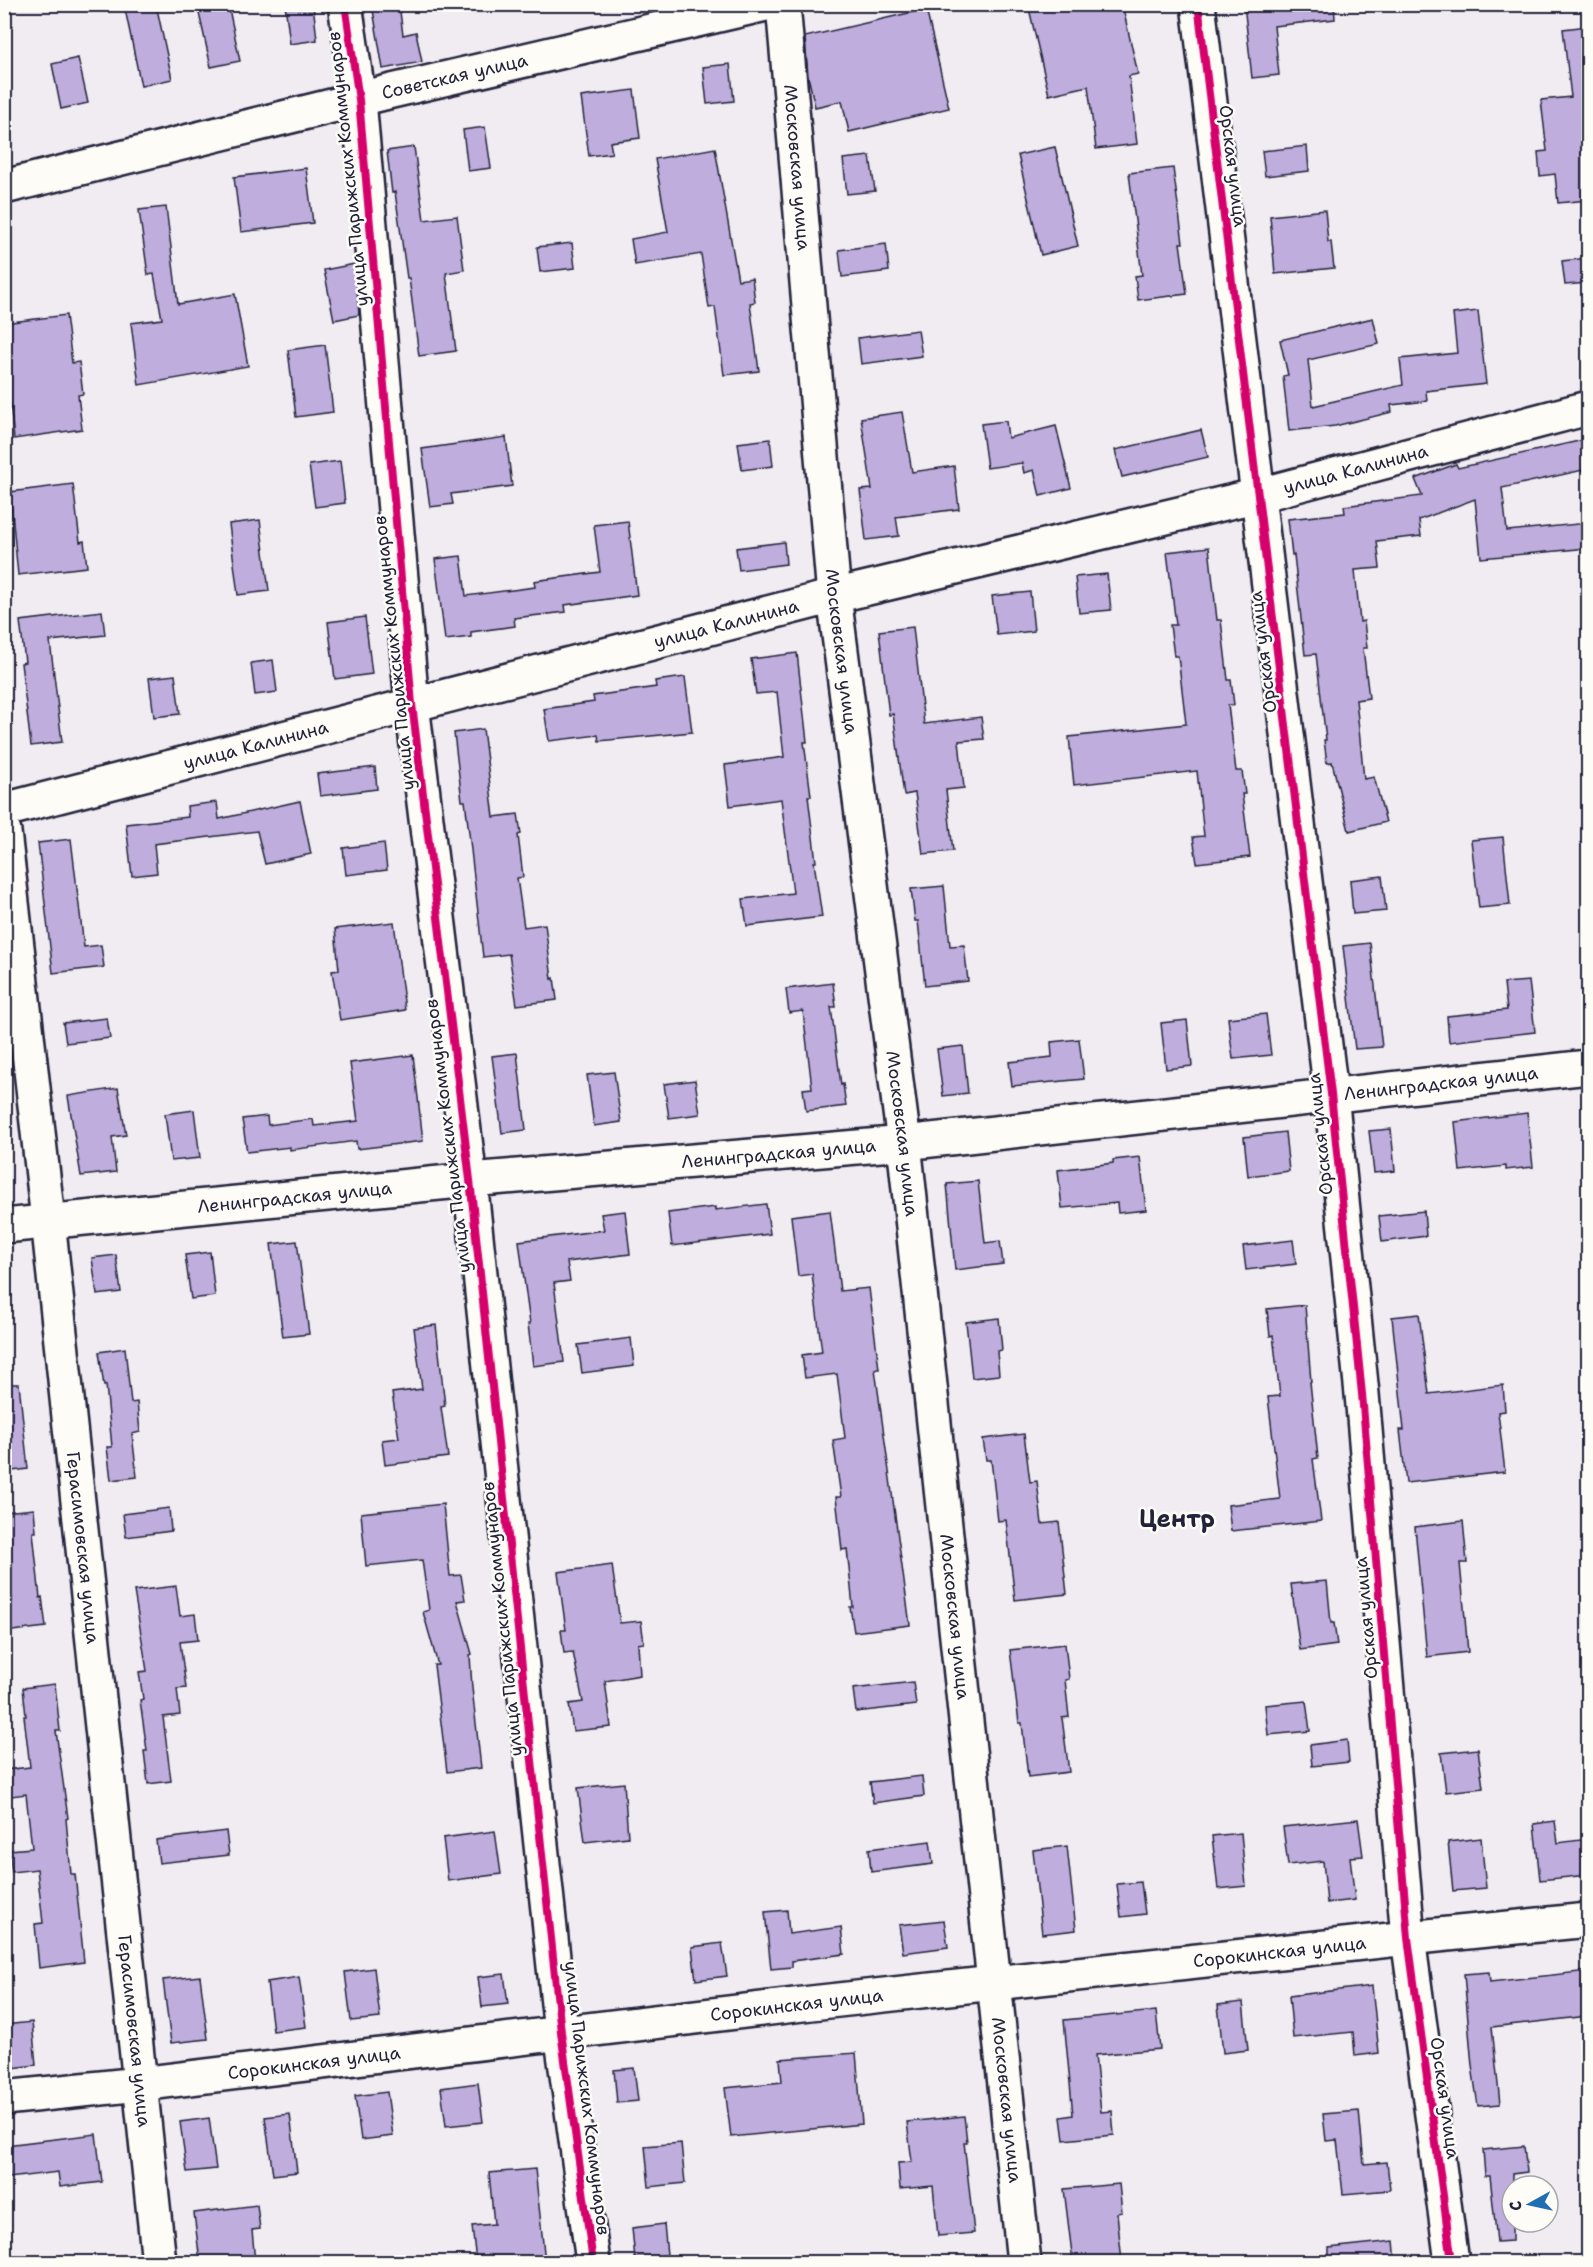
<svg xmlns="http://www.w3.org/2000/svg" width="1593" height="2267" font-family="'Shantell Sans',sans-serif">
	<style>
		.building { fill: #beaddd; stroke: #22223b; stroke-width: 1.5 }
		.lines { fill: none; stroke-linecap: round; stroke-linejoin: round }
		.minor-casing { stroke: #22223b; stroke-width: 38 }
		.minor { stroke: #fdfcf7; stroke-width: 33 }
		.cycleway-casing { stroke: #fdfcf7; stroke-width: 11 }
		.cycleway { stroke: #d6006c; stroke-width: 8 }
		.labels { text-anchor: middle; stroke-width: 5; stroke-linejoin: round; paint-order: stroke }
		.street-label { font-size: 18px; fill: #22223b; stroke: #fdfcf7 }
		.district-label { font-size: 24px; font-weight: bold; fill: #22223b; stroke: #fdfcf7 }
	</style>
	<rect width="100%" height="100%" fill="#f0ecf2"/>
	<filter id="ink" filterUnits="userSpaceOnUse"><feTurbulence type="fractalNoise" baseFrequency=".0167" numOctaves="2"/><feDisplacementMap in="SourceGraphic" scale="12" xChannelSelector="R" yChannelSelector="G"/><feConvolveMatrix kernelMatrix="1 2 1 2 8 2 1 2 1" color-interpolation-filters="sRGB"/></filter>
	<g filter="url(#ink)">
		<!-- building -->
		<g class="building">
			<polygon points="124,4 156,4 172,79 141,86"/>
			<polygon points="197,4 228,4 240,61 211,67"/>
			<polygon points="285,4 313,4 317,40 290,44"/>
			<polygon points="372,4 399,4 403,35 416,32 422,62 383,69"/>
			<polygon points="1028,4 1122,4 1138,74 1129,76 1137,144 1096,149 1088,86 1049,95"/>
			<polygon points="1244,4 1334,4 1335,19 1274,26 1279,75 1252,78"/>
			<polygon points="926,9 949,108 849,132 842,101 815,107 808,76 805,37"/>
			<polygon points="1588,26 1588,200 1558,203 1555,174 1540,176 1538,152 1547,151 1541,100 1571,97 1563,29"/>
			<polygon points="78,58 88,103 61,109 52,64"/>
			<polygon points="730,64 734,101 707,104 703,67"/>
			<polygon points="634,90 640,138 610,142 612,153 589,156 581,97"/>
			<polygon points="485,127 491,168 468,171 463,130"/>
			<polygon points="1307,146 1309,171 1265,176 1262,151"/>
			<polygon points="414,147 424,220 457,216 464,270 446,273 456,351 419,356 409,278 407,278 395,192 392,193 387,151"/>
			<polygon points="1055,147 1078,246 1041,255 1018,155"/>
			<polygon points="715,148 738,280 752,278 755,302 750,303 759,371 724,375 715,307 709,308 701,254 635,265 631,239 668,232 655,159"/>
			<polygon points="870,156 875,191 847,194 843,159"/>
			<polygon points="306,168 313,223 241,232 234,177"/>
			<polygon points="1173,168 1183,243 1180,243 1187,294 1138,300 1135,276 1142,275 1129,173"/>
			<polygon points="166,207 178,304 235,294 248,366 139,385 131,323 162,319 154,274 148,275 139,210"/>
			<polygon points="1325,210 1328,242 1331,242 1334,268 1275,274 1270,216"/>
			<polygon points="572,243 575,268 540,272 537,247"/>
			<polygon points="886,244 889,271 842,277 839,250"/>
			<polygon points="1588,258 1588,283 1565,285 1562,261"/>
			<polygon points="355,264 359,315 334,320 324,270"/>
			<polygon points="1478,311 1486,384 1426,391 1427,401 1391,405 1392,412 1335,426 1289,431 1283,376 1288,375 1280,340 1373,318 1379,344 1308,360 1313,406 1403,385 1400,359 1457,353 1453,314"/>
			<polygon points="66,315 72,363 79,362 83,394 78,395 82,429 14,439 10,403 4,404 4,323"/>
			<polygon points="918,330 922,356 861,364 858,338"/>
			<polygon points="325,345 333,412 296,417 288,350"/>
			<polygon points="902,412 912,472 954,466 959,509 896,517 899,536 866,540 860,490 872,489 861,418"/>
			<polygon points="1006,421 1008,438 1056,426 1071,488 1040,496 1034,470 1024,473 1022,463 987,468 981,424"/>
			<polygon points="1201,430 1208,457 1122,477 1115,450"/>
			<polygon points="506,437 512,486 451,494 453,504 430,507 422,449"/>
			<polygon points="770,439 773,466 742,470 738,443"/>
			<polygon points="1588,439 1588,469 1502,488 1507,531 1588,523 1588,548 1481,558 1475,499 1419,520 1421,536 1377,541 1380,568 1355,570 1360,622 1364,621 1367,648 1363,648 1369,698 1356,700 1364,779 1374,777 1386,822 1349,831 1332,762 1327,763 1324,740 1326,740 1316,654 1305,655 1294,555 1292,555 1288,519 1345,513 1344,506 1422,496 1415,479 1456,464 1458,468"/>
			<polygon points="340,461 345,503 315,507 309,465"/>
			<polygon points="73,484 80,542 84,541 87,567 18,575 10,492"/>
			<polygon points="260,520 269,591 238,595 229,524"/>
			<polygon points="628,521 637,595 565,605 566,612 514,618 515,626 471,632 471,637 445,640 435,559 461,556 466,596 535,587 534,581 600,572 594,525"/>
			<polygon points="784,542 786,564 739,570 736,548"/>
			<polygon points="1209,547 1217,620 1221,620 1228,680 1231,680 1234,705 1228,705 1236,771 1242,771 1245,794 1242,794 1250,857 1197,863 1193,837 1204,836 1197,771 1074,785 1069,737 1186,724 1178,656 1174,656 1170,625 1176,625 1167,552"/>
			<polygon points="1107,574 1111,610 1079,613 1075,577"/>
			<polygon points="1030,592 1034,631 997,635 992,596"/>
			<polygon points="102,611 105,635 50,641 62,742 31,746 21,663 25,662 20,621"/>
			<polygon points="365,617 372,674 335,679 328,622"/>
			<polygon points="913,627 924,724 981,717 984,739 959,741 964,788 946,790 953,851 923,854 915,793 904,795 893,714 889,715 879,631"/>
			<polygon points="797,653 807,742 804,742 811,796 808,796 816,862 814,862 822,917 747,926 743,899 793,893 781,799 730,806 725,765 784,757 777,692 756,694 751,659"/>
			<polygon points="273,660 277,692 255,695 251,663"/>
			<polygon points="175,675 180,714 154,717 149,678"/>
			<polygon points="685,677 692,732 599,741 598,735 549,741 544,709 594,702 593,696 656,687 655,681"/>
			<polygon points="483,729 494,817 518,814 521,834 518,835 523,877 517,878 524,927 545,924 552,979 554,978 557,1000 517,1005 509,954 483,957 470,841 465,801 462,801 454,733"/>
			<polygon points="375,767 377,789 320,796 317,774"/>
			<polygon points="300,801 311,854 265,864 257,831 154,844 157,873 132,876 126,824 188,817 187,806 217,802 219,819"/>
			<polygon points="1503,837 1510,905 1479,908 1471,840"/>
			<polygon points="71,839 84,947 101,945 104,967 53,973 38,843"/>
			<polygon points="384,843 387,870 346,875 343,848"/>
			<polygon points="1382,876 1386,911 1353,914 1350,880"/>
			<polygon points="944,886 950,946 964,945 968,981 925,986 918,921 915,921 911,889"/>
			<polygon points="394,922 405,1010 340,1020 332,971 339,970 335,929"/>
			<polygon points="1370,943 1382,1047 1355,1049 1343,946"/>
			<polygon points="1529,981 1535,1032 1449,1042 1447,1016 1507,1010 1504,983"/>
			<polygon points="833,983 836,1007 831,1007 841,1085 843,1084 846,1106 806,1111 803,1089 812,1088 803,1011 789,1013 786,989"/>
			<polygon points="1266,1014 1271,1055 1233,1059 1228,1018"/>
			<polygon points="107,1018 110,1038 66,1043 63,1023"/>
			<polygon points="1187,1020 1192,1066 1166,1069 1161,1023"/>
			<polygon points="1079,1039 1084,1079 1012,1086 1009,1062 1052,1057 1051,1042"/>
			<polygon points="963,1046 968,1093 943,1096 937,1049"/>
			<polygon points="517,1053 526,1130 502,1133 492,1056"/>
			<polygon points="413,1055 423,1141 357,1149 356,1141 290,1150 290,1147 247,1152 242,1119 267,1116 268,1125 313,1119 314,1126 358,1121 350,1063"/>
			<polygon points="614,1072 621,1122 594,1126 587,1075"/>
			<polygon points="695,1080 700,1114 669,1118 664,1084"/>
			<polygon points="118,1088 126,1135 112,1137 116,1172 81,1176 68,1096"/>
			<polygon points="194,1110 200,1158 171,1161 165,1114"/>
			<polygon points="1527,1113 1533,1167 1506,1170 1506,1166 1460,1171 1455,1122"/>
			<polygon points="1391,1129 1395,1171 1374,1173 1369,1131"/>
			<polygon points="1285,1132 1289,1171 1248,1176 1244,1137"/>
			<polygon points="1140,1157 1146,1210 1118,1213 1117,1203 1062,1208 1058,1170 1113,1163 1113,1160"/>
			<polygon points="978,1181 985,1243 1000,1241 1003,1264 955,1270 947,1184"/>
			<polygon points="766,1204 770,1234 672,1246 668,1213 715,1207 715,1210"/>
			<polygon points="625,1211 630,1254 567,1262 570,1281 554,1283 564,1362 533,1366 528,1324 530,1324 519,1241 604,1230 601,1214"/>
			<polygon points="830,1211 840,1291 869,1288 879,1369 875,1369 910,1625 854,1632 850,1607 853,1607 847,1549 842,1550 836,1497 841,1497 833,1440 845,1438 837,1374 805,1378 802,1355 822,1352 812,1274 798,1276 791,1216"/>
			<polygon points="1424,1211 1426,1236 1382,1242 1379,1216"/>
			<polygon points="1293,1240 1296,1264 1246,1270 1243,1246"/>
			<polygon points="297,1241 309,1334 283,1337 271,1244"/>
			<polygon points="210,1252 215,1296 191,1299 185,1255"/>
			<polygon points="116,1255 121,1292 97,1295 92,1258"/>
			<polygon points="1305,1305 1311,1382 1310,1382 1318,1458 1313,1459 1321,1521 1231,1531 1228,1505 1280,1499 1268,1397 1280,1396 1273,1335 1270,1336 1267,1309"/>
			<polygon points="1419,1314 1429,1394 1503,1385 1505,1411 1498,1412 1505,1472 1406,1483 1400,1430 1404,1430 1392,1317"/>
			<polygon points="999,1318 1002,1350 997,1351 999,1375 972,1378 966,1322"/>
			<polygon points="436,1325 445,1406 441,1407 448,1457 385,1465 382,1440 399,1438 392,1393 422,1389 414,1328"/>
			<polygon points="631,1338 634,1366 582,1373 578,1345"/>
			<polygon points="125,1348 131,1403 137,1402 140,1432 132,1434 137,1477 111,1480 107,1447 112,1447 106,1385 104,1386 99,1352"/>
			<polygon points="4,1384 19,1384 28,1469 4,1472"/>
			<polygon points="1024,1434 1030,1482 1037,1481 1042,1524 1059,1522 1067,1594 1015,1600 1006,1520 998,1521 991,1460 986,1460 983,1439"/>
			<polygon points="443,1504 450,1576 461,1575 465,1600 457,1601 472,1654 470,1655 472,1688 481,1768 447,1772 434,1665 438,1665 423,1612 429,1610 422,1560 366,1566 361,1513"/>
			<polygon points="169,1508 171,1531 126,1537 123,1514"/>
			<polygon points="34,1509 36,1532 33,1532 40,1598 42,1597 46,1627 4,1632 4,1602 12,1601 4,1539 4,1512"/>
			<polygon points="1463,1521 1467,1563 1460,1563 1468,1652 1427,1657 1415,1527"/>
			<polygon points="612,1565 620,1623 641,1621 644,1643 638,1644 640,1675 605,1681 611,1727 573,1731 569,1704 583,1702 573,1652 564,1653 561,1630 566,1630 558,1572"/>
			<polygon points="1327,1581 1331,1623 1334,1623 1337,1645 1300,1650 1291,1584"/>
			<polygon points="176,1586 180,1616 195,1614 198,1640 180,1642 186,1688 177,1689 180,1715 163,1717 171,1781 148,1784 144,1751 147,1751 140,1700 143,1699 139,1672 147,1671 134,1591"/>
			<polygon points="1065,1644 1069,1679 1065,1680 1069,1717 1062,1718 1069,1772 1028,1777 1022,1723 1019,1723 1010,1650"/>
			<polygon points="913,1682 916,1705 856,1712 853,1689"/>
			<polygon points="55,1684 60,1731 56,1731 68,1818 66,1819 71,1874 75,1874 84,1962 39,1968 35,1924 43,1923 37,1869 12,1872 9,1850 32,1848 26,1794 4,1797 4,1770 30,1767 24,1716 26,1716 23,1688"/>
			<polygon points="1306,1701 1310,1731 1268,1735 1265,1705"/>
			<polygon points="1347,1740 1349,1762 1312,1766 1310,1745"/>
			<polygon points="1478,1749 1483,1788 1446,1792 1441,1753"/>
			<polygon points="922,1776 924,1796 873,1803 870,1782"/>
			<polygon points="624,1783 628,1837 585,1842 578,1788"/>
			<polygon points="1358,1819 1363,1856 1350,1857 1355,1900 1327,1903 1323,1861 1288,1865 1283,1827"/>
			<polygon points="1555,1821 1558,1843 1588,1839 1588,1875 1540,1880 1534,1824"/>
			<polygon points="226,1831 229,1855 159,1863 156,1840"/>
			<polygon points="495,1831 501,1874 448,1881 443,1838"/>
			<polygon points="1241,1833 1246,1886 1218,1889 1212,1836"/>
			<polygon points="1481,1838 1486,1888 1453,1891 1448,1842"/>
			<polygon points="930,1841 933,1864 871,1872 869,1849"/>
			<polygon points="1067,1846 1076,1930 1042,1934 1033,1850"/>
			<polygon points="1141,1882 1145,1914 1121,1917 1117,1884"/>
			<polygon points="787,1910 789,1934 841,1927 844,1954 792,1961 792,1967 771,1969 765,1912"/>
			<polygon points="944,1920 948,1947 903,1953 899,1925"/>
			<polygon points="722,1943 727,1976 696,1980 692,1947"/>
			<polygon points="374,1968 380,2018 351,2021 345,1972"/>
			<polygon points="1588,1971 1588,2016 1492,2027 1500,2104 1478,2106 1472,2066 1464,1974 1489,1972 1490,1982"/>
			<polygon points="504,1974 508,2004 482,2007 478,1977"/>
			<polygon points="200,1976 208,2039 171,2043 163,1980"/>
			<polygon points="299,1977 306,2027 273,2031 267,1982"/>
			<polygon points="1372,1986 1379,2053 1355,2056 1353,2032 1293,2038 1289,1996"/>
			<polygon points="1243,2002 1248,2050 1223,2053 1218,2005"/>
			<polygon points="1156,2011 1160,2049 1095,2055 1101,2112 1112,2111 1114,2135 1064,2140 1061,2117 1073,2115 1064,2020"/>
			<polygon points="32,2022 36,2065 4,2069 4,2025"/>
			<polygon points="856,2053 862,2124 731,2137 725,2088 782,2082 780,2059"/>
			<polygon points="634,2068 638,2101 617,2103 614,2070"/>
			<polygon points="478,2083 483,2122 446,2126 441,2088"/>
			<polygon points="387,2092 393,2136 361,2140 355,2096"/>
			<polygon points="1359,2111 1364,2164 1387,2162 1390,2190 1343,2194 1337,2140 1326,2141 1323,2114"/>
			<polygon points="290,2114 297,2172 273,2175 265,2117"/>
			<polygon points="964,2116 967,2142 964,2142 974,2233 938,2236 933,2186 900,2189 898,2163 912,2162 907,2122"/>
			<polygon points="209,2118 216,2169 187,2172 180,2122"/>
			<polygon points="96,2134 102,2182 60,2187 58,2172 9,2178 6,2145"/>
			<polygon points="681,2143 685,2183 649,2187 645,2146"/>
			<polygon points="1524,2146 1527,2172 1512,2174 1512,2241 1497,2242 1490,2176 1485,2176 1483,2150"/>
			<polygon points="535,2169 545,2262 476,2262 472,2226 494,2224 489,2173"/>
			<polygon points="1119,2184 1122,2212 1117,2213 1122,2262 1073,2262 1064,2189"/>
			<polygon points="257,2205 260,2229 252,2230 255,2262 200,2262 194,2213"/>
			<polygon points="664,2224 667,2255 635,2259 632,2228"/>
			<polygon points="1394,2241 1396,2262 1329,2262 1329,2248"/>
		</g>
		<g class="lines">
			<!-- minor casing -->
			<g class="minor-casing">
				<g id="minor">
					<polyline points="345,4 359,100 412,704 470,1180 561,2032 593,2262"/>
					<path id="s1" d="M783,4L834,596L904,1143L1024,2262"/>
					<polyline points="1198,4 1331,1094 1362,1394 1408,1938 1452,2262"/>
					<path id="s2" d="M4,187L392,91L766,4"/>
					<path id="s3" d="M4,810L834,596L1259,495L1588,408"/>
					<path id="s4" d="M4,832L48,1220L159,2262"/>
					<path id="s5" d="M4,1226L470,1180L904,1143L1588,1067"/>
					<path id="s6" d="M4,2098L140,2084L811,2003L1408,1938L1588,1920"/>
				</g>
			</g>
			<!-- minor -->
			<use href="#minor" class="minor"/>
			<!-- cycleway casing -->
			<g class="cycleway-casing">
				<g id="cycleway">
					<polyline points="345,4 359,100 412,704 470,1180 561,2032 593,2262"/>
					<polyline points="1198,4 1331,1094 1362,1394 1408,1938 1452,2262"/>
				</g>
			</g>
			<!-- cycleway -->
			<use href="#cycleway" class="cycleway"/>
		</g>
	</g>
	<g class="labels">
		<!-- street labels -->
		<g class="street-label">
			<text dy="6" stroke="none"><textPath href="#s2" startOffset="464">Советская улица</textPath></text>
			<text transform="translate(1233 166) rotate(83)" y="6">Орская улица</text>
			<text dy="6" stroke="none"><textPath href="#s1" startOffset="164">Московская улица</textPath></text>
			<text transform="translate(348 169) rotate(-96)" y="6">улица Парижских Коммунаров</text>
			<text dy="6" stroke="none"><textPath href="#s3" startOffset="1394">улица Калинина</textPath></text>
			<text dy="6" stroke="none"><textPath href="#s3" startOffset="746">улица Калинина</textPath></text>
			<text dy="6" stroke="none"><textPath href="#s1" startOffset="650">Московская улица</textPath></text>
			<text transform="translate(1263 652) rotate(-97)" y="6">Орская улица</text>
			<text transform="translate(394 653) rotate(-96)" y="6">улица Парижских Коммунаров</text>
			<text dy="6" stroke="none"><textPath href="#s3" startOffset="260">улица Калинина</textPath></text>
			<text dy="6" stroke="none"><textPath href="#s5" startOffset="1444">Ленинградская улица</textPath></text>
			<text dy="6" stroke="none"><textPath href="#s1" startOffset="1136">Московская улица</textPath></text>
			<text transform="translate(1320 1134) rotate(-96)" y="6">Орская улица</text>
			<text transform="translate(448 1136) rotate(-97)" y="6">улица Парижских Коммунаров</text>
			<text dy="6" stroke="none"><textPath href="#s5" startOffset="778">Ленинградская улица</textPath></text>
			<text dy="6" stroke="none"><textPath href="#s5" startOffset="292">Ленинградская улица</textPath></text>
			<text dy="6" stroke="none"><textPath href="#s4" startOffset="720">Герасимовская улица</textPath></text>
			<text dy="6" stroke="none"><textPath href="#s1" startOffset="1622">Московская улица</textPath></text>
			<text transform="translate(1366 1618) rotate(-95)" y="6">Орская улица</text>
			<text transform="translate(502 1619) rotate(-96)" y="6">улица Парижских Коммунаров</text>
			<text dy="6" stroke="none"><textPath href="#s6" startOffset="1284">Сорокинская улица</textPath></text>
			<text dy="6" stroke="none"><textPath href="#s6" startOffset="798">Сорокинская улица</textPath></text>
			<text dy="6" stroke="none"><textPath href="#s4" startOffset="1206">Герасимовская улица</textPath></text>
			<text dy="6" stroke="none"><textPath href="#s6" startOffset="312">Сорокинская улица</textPath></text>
			<text transform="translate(587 2098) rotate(83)" y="6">улица Парижских Коммунаров</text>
			<text transform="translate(1445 2098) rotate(82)" y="6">Орская улица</text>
			<text dy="6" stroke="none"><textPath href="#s1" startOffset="2108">Московская улица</textPath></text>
		</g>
		<!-- district labels -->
		<g class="district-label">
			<text x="1177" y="1527">Центр</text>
		</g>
	</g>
	<!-- margin -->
	<rect width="1593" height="2267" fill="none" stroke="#fdfcf7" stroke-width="24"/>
	<rect x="12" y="12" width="1569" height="2243" fill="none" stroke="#22223b" stroke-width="2" filter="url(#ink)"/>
	<!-- north arrow -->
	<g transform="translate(1530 2204) rotate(262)"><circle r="28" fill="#fdfcf7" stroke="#a5a5ac" stroke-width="1.5"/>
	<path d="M0-4.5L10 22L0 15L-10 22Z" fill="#1f6fb2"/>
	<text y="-9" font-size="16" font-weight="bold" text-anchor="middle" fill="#22223b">С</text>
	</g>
</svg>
